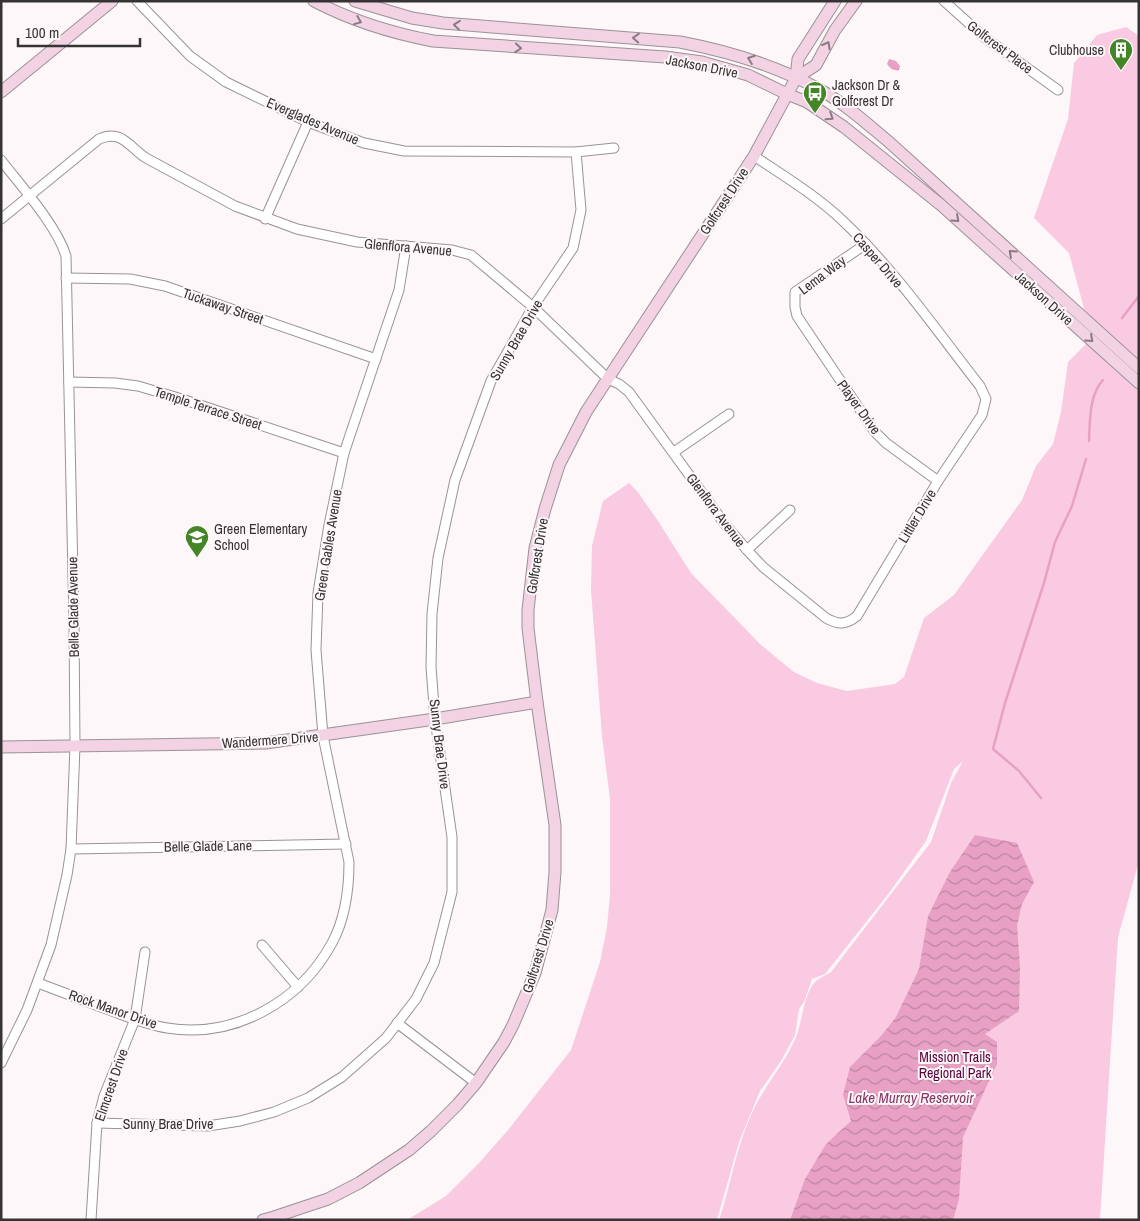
<svg xmlns="http://www.w3.org/2000/svg" width="1140" height="1221" font-family="'Archivo Narrow',sans-serif">
	<style>
		.green { fill: #f9cae1 }
		.water { fill: url(#water-waves) }
		.lines { fill: none; stroke-linecap: round; stroke-linejoin: round }
		.stream { stroke: #e8a1c5; stroke-width: 2.5 }
		.street-casing { stroke: #999396; stroke-width: 11 }
		.secondary-casing { stroke: #999396; stroke-width: 13 }
		.street { stroke: #fff; stroke-width: 9 }
		.secondary { stroke: #f2d2e3; stroke-width: 11 }
		.oneway { stroke: #8a7b83 }
		.labels { text-anchor: middle; stroke-width: 4; stroke-linejoin: round; paint-order: stroke }
		.street-label { font-size: 14px; fill: #353334; stroke: #fdf7f9 }
		.poi-label { font-size: 14px; fill: #353334; stroke: #fdf7f9; text-anchor: start }
		.park-label { font-size: 14px; fill: #57023a; stroke: #fdf7f9 }
		.water-label { font-size: 15px; font-style: italic; fill: #873564; stroke: #fdf7f9 }
	</style>
	<defs>
		<pattern id="water-waves" width="16" height="10" patternUnits="userSpaceOnUse" patternTransform="scale(1.25)"><rect width="16" height="10" fill="#e8a1c5"/><path d="M0 5q4-4 8 0t8 0" fill="none" stroke="#bd84a1"/></pattern>
	</defs>
	<rect width="100%" height="100%" fill="#fdf7f9"/>
	<!-- green -->
	<path class="green" d="M1126,27L1139,36V861L1118,937L1100,1220H719C731,1185 736,1147 752,1113C764,1086 785,1064 796,1037C802,1023 804,993 815,982C819,978 826,975 831,972L931,842L951,783L963,761L954,769L926,841L889,893L825,974L812,979L804,1002L799,1009L795,1035L781,1061L760,1091L739,1142L717,1220H407L446,1196L480,1162L508,1130L571,1050L600,962L607,927L610,894V799L602,736L591,590L592,546L603,501L629,483L637,491L658,521L691,573L761,645L794,672L817,683L847,691L895,684L904,677L924,618L954,595L1022,500L1036,466L1053,444L1061,412L1068,362L1092,338L1069,253L1034,218L1068,119L1074,63L1097,35Z"/>
	<!-- water -->
	<g class="water">
		<path d="M889,59L896,61L900,66L899,70C893,71 890,68 887,64Z"/>
		<polygon points="975,835 1017,843 1034,882 1022,904 1017,925 1020,967 1019,1011 985,1034 997,1042 997,1064 963,1137 959,1199 953,1220 790,1220 805,1179 826,1144 851,1121 843,1095 850,1067 881,1036 896,1017 919,969 928,916 950,872"/>
	</g>
	<g class="lines">
		<!-- stream -->
		<g class="stream">
			<polyline points="1122,318 1139,296"/>
			<path d="M1089,441C1090,421 1089,395 1103,380"/>
			<polyline points="1041,798 1019,771 993,749 1005,703 1044,583 1055,542 1072,506 1086,459"/>
		</g>
		<!-- street casing -->
		<g class="street-casing">
			<g id="street">
				<polyline points="137,1 190,56 226,82 308,122 364,143 404,151 576,152 614,148"/>
				<polyline points="944,1 984,37 1058,90"/>
				<path d="M1,160C21,186 57,226 66,256L74,622L75,746L71,849L67,875L51,945L27,1010L1,1063"/>
				<path d="M1,219L99,139C122,129 129,147 146,158L235,206L297,229L357,242L452,250L471,255L533,307L608,379L619,384L629,392L724,523L747,550L763,567L826,618C838,625 846,625 857,616L938,481L982,415L986,399L980,386C936,330 895,270 843,221C817,196 784,176 754,156"/>
				<polyline points="265,219 308,122"/>
				<polyline points="866,244 795,292 795,307 797,316 875,432 886,443 938,481"/>
				<polyline points="66,278 130,279 165,286 376,359"/>
				<polyline points="69,382 115,383 138,386 182,399 344,453"/>
				<polyline points="674,452 729,414"/>
				<polyline points="747,550 790,510"/>
				<polyline points="71,849 346,844"/>
				<polyline points="262,945 298,987"/>
				<path d="M38,983C62,992 86,1001 109,1010C128,1017 147,1025 167,1028C234,1039 300,1002 332,943C345,919 349,889 349,862L323,736L316,650L318,593L329,525L344,453L399,290L406,246"/>
				<polyline points="397,1023 476,1083"/>
				<polyline points="97,1123 208,1126 240,1121 274,1112 308,1098 342,1077 386,1038 416,999 434,963 452,892 452,837 435,719 431,667 432,614 438,558 455,480 491,381 533,307 573,248 581,210 576,152"/>
				<polyline points="91,1220 97,1123 104,1096 135,1019 145,952"/>
			</g>
		</g>
		<!-- secondary casing -->
		<g class="secondary-casing">
			<g id="secondary">
				<path d="M314,1C352,21 391,33 433,41L665,57L702,62L748,75L787,94L807,102L844,127L941,205L1139,383"/>
				<path d="M355,1L412,18L443,23L680,42C727,51 772,64 815,87C842,101 865,122 889,142L1139,368"/>
				<polyline points="796,78 816,65 835,30 856,1"/>
				<polyline points="1,92 112,1"/>
				<polyline points="1,747 266,743 435,719 537,702"/>
				<polyline points="263,1220 274,1217 328,1199 359,1183 409,1150 431,1131 457,1105 476,1083 504,1042 513,1025 535,973 552,910 555,872 555,825 537,702 528,628 528,610 535,548 545,509 559,465 586,412 754,156 796,78 798,59 835,1"/>
			</g>
		</g>
		<!-- street -->
		<use href="#street" class="street"/>
		<!-- secondary -->
		<use href="#secondary" class="secondary"/>
	</g>
	<!-- one-way arrows -->
	<defs><path id="oneway-chevron" d="M-2-3.5L2.5 0L-2 3.5" fill="none" stroke-width="1.6" stroke-linecap="round" stroke-linejoin="round" transform="scale(1.25)"/></defs>
	<g class="oneway">
		<use href="#oneway-chevron" transform="translate(358 21) rotate(22)"/>
		<use href="#oneway-chevron" transform="translate(457 25) rotate(-174)"/>
		<use href="#oneway-chevron" transform="translate(636 38) rotate(-176)"/>
		<use href="#oneway-chevron" transform="translate(827 45) rotate(-61)"/>
		<use href="#oneway-chevron" transform="translate(518 48) rotate(4)"/>
		<use href="#oneway-chevron" transform="translate(751 59) rotate(-160)"/>
		<use href="#oneway-chevron" transform="translate(830 117) rotate(33)"/>
		<use href="#oneway-chevron" transform="translate(956 219) rotate(42)"/>
		<use href="#oneway-chevron" transform="translate(1012 253) rotate(-138)"/>
		<use href="#oneway-chevron" transform="translate(1090 339) rotate(42)"/>
	</g>
	<!-- icons -->
	<defs>
		<g id="building-pin" transform="scale(1.25)"><path d="M0 17L-7.5 6A9.5 9.5 0 1 1 7.5 6Z" fill="#448527" stroke="#fdf7f9"/><path d="M-4-6H4V6H1V3H-1V6H-4ZM-2.5-4.3h1.7v1.8h-1.7ZM.8-4.3h1.7v1.8H.8ZM-2.5-1h1.7V.8h-1.7ZM.8-1h1.7V.8H.8Z" fill="#fff"/></g>
		<g id="bus-pin" transform="scale(1.25)"><path d="M0 17L-7.5 6A9.5 9.5 0 1 1 7.5 6Z" fill="#448527" stroke="#fdf7f9"/><path d="M-5-6H5V4H4V6H2V4H-2V6H-4V4H-5ZM-3.5-4V0h7V-4ZM-3.5 1.2v1.5H-2V1.2ZM2 1.2v1.5H3.5V1.2Z" fill="#fff"/></g>
		<g id="school-pin" transform="scale(1.25)"><path d="M0 17L-7.5 6A9.5 9.5 0 1 1 7.5 6Z" fill="#448527" stroke="#fdf7f9"/><path d="M0-5L7-2L0 1L-7-2ZM-4 1L0 2.5L4 1V4Q0 6-4 4Z" fill="#fff"/></g>
	</defs>
	<g fill-rule="evenodd">
		<use href="#building-pin" x="1121" y="50"/>
		<use href="#bus-pin" x="815" y="93"/>
		<use href="#school-pin" x="197" y="537"/>
	</g>
	<g class="labels">
		<!-- street labels -->
		<g class="street-label">
			<text transform="translate(1000 47) rotate(37)" y="5">Golfcrest Place</text>
			<text transform="translate(702 66) rotate(11)" y="5">Jackson Drive</text>
			<text transform="translate(313 121) rotate(23)" y="5">Everglades Avenue</text>
			<text transform="translate(724 201) rotate(-57)" y="5">Golfcrest Drive</text>
			<text transform="translate(408 247) rotate(5)" y="5">Glenflora Avenue</text>
			<text transform="translate(878 260) rotate(49)" y="5">Casper Drive</text>
			<text transform="translate(822 275) rotate(-37)" y="5">Lema Way</text>
			<text transform="translate(1044 298) rotate(42)" y="5">Jackson Drive</text>
			<text transform="translate(223 306) rotate(19)" y="5">Tuckaway Street</text>
			<text transform="translate(516 340) rotate(-60)" y="5">Sunny Brae Drive</text>
			<text transform="translate(859 407) rotate(54)" y="5">Player Drive</text>
			<text transform="translate(208 408) rotate(18)" y="5">Temple Terrace Street</text>
			<text transform="translate(716 510) rotate(53)" y="5">Glenflora Avenue</text>
			<text transform="translate(917 516) rotate(-59)" y="5">Littler Drive</text>
			<text transform="translate(328 545) rotate(-81)" y="5">Green Gables Avenue</text>
			<text transform="translate(537 556) rotate(-81)" y="5">Golfcrest Drive</text>
			<text transform="translate(73 607) rotate(-91)" y="5">Belle Glade Avenue</text>
			<text transform="translate(270 740) rotate(-4)" y="5">Wandermere Drive</text>
			<text transform="translate(440 744) rotate(83)" y="5">Sunny Brae Drive</text>
			<text transform="translate(208 846) rotate(-1)" y="5">Belle Glade Lane</text>
			<text transform="translate(538 956) rotate(-73)" y="5">Golfcrest Drive</text>
			<text transform="translate(113 1009) rotate(19)" y="5">Rock Manor Drive</text>
			<text transform="translate(111 1085) rotate(-71)" y="5">Elmcrest Drive</text>
			<text x="168" y="1129">Sunny Brae Drive</text>
		</g>
		<!-- poi labels -->
		<g class="poi-label">
			<text x="1104" y="55" text-anchor="end">Clubhouse</text>
			<text x="832" y="90">Jackson Dr &amp;<tspan x="832" dy="16">Golfcrest Dr</tspan></text>
			<text x="214" y="534">Green Elementary<tspan x="214" dy="16">School</tspan></text>
		</g>
		<!-- park labels -->
		<g class="park-label">
			<text x="955" y="1062">Mission Trails<tspan x="955" dy="16">Regional Park</tspan></text>
		</g>
		<!-- water labels -->
		<g class="water-label">
			<text x="911" y="1103">Lake Murray Reservoir</text>
		</g>
	</g>
	<!-- border -->
	<rect width="1140" height="1221" fill="none" stroke="#353334" stroke-width="5"/>
	<!-- scale -->
	<path d="M18 38v8h122v-8" fill="none" stroke="#353334" stroke-width="2.5"/>
	<text x="25" y="38" font-size="15" fill="#353334" stroke="#fdf7f9" stroke-width="4" paint-order="stroke">100 m</text>
</svg>
